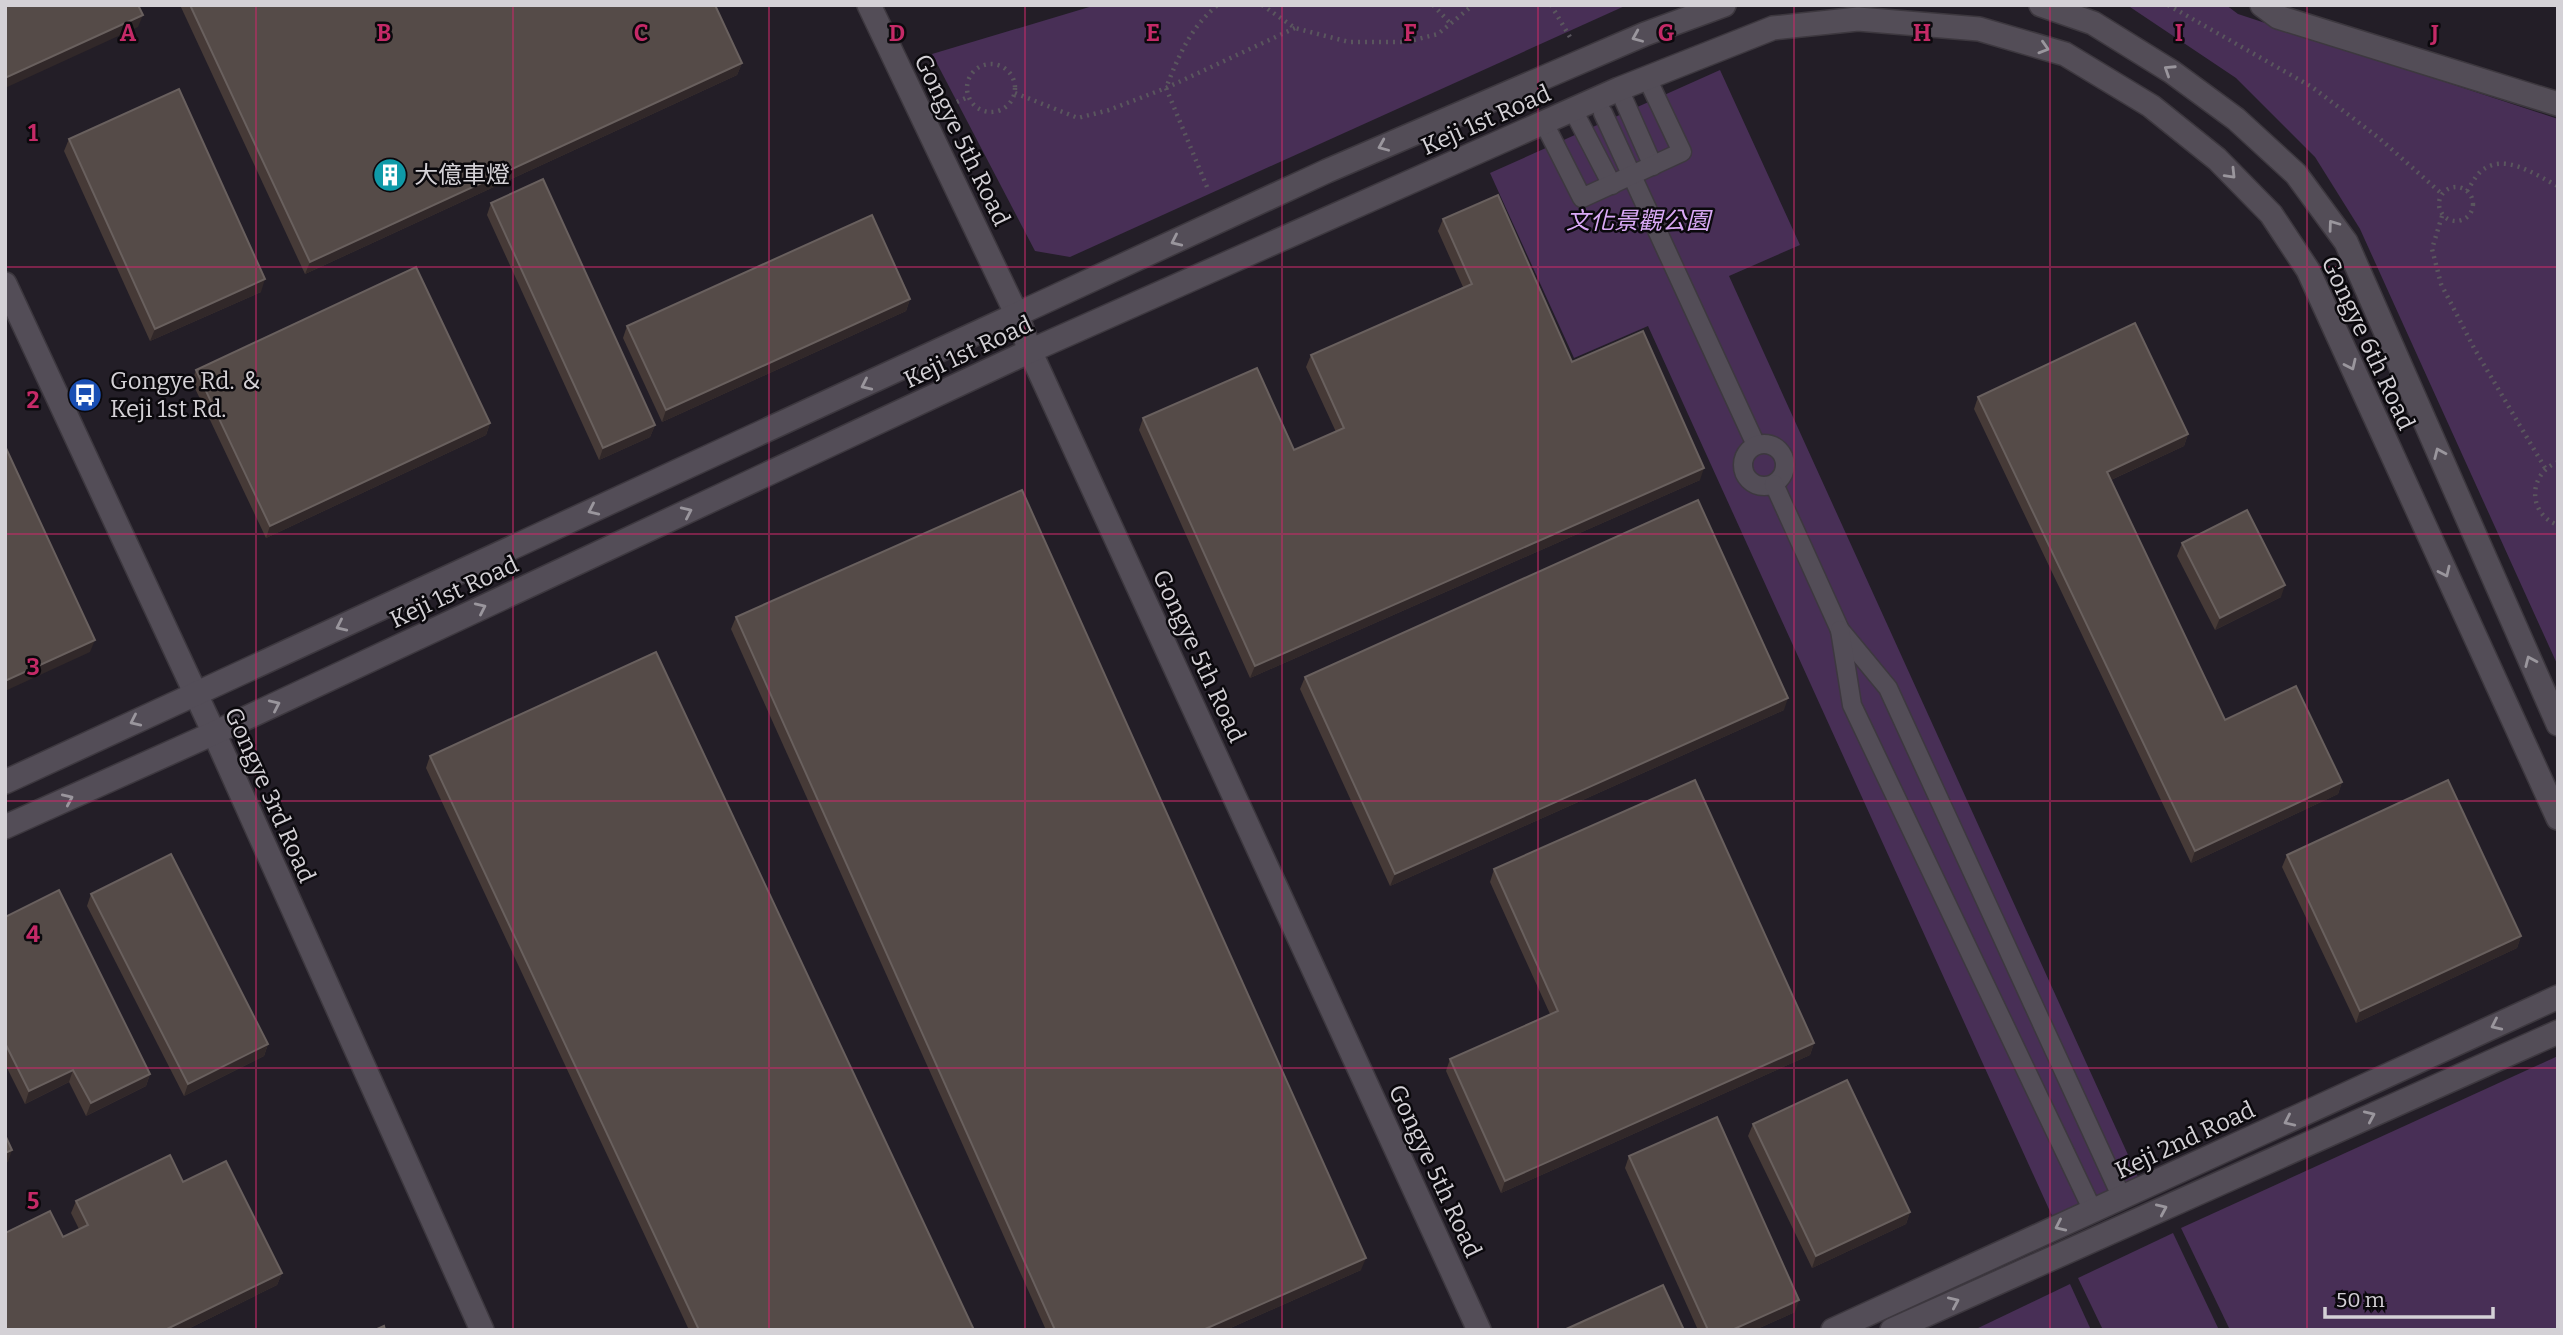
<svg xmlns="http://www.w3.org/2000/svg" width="2563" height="1335" font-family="Bitter,'Noto Sans TC',serif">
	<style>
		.green { fill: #482f56 }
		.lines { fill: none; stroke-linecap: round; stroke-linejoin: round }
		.pedestrian-casing { stroke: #3d383f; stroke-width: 21 }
		.minor-casing { stroke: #3d383f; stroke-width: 26 }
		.path { stroke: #5a565e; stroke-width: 4.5; stroke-dasharray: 2 5; stroke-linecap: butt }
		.pedestrian { stroke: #534d57; stroke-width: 18 }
		.minor { stroke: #534d57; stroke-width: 23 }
		.wall { fill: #463a37 }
		.shaded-wall { fill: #312829 }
		.building { fill: #554b48; stroke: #69605e; stroke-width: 2 }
		.oneway { stroke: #9a969d }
		.grid { fill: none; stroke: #c42a67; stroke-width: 2; stroke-opacity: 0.55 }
		.labels { text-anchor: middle; stroke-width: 5; stroke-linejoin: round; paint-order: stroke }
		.street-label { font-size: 24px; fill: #d4d1d6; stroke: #0b090d }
		.poi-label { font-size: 24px; fill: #d4d1d6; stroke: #0b090d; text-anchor: start }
		.park-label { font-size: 24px; font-style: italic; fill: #daa9f6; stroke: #0b090d }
		.grid-label { font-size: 23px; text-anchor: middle; font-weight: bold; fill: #c42a67; stroke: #0b090d; stroke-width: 5; stroke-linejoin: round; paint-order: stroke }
	</style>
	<rect width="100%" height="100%" fill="#231e27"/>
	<!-- green -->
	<g class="green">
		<polygon points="1096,5 1627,5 1070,257 1035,251 932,54"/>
		<polygon points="2127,5 2226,5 2238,14 2558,119 2558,666 2360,229 2315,157 2236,78"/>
		<polygon points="1720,70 1800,245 1729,276 2139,1179 2053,1218 1648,326 1574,358 1490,173"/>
		<polygon points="2558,1056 2558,1330 2230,1330 2181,1228"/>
		<polygon points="2173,1233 2219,1330 2103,1330 2078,1278"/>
		<polygon points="2070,1284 2091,1330 1974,1330"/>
	</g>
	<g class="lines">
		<!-- pedestrian casing -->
		<g class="pedestrian-casing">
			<g id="pedestrian">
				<polyline points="1619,89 1653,166"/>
				<polyline points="1573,110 1612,185"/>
				<polyline points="1603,113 1756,445"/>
				<polyline points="1544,123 1582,198 1682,152 1647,78"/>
				<circle cx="1764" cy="465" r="21"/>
				<polyline points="1774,484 1840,630 1888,688 2122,1198"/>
				<polyline points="1840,630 1852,705 2093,1211"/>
			</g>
		</g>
		<!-- minor casing -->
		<g class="minor-casing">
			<g id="minor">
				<polyline points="869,5 1017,315 1030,351 1479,1330"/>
				<polyline points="2041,5 2093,23 2172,72 2236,119 2296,174 2346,242 2558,724"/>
				<polyline points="2262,5 2278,17 2558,104"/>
				<polyline points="5,284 214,733 482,1330"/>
				<polyline points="5,782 1327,171 1645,34 1724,5"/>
				<polyline points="5,827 214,733 1030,351 1619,89 1773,28 1858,19 1979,29 2065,54 2151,106 2217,159 2271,214 2308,270 2558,818"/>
				<polyline points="1833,1330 2558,997"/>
				<polyline points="1892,1330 2558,1032"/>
			</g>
		</g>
		<!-- path -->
		<g class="path">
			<polyline points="1262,5 1295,28 1349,42 1406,42 1438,34 1473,5"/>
			<polyline points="1433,5 1451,24"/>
			<polyline points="1551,5 1570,37"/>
			<polyline points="2168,5 2312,87 2379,138 2442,194"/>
			<circle cx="991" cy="88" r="24"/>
			<polyline points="1015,93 1078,118 1109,110 1166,88 1295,28"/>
			<polyline points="957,102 968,97"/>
			<circle cx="2456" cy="204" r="17"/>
			<path d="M1207,187L1166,88C1178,57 1191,26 1218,5"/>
			<path d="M2467,191C2471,185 2475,177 2480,172C2504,151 2535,175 2558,186"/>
			<polyline points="2442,216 2432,249 2441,284 2474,348 2545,468"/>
			<path d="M2558,462C2528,473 2527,514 2558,525"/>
		</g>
		<!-- pedestrian -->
		<use href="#pedestrian" class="pedestrian"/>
		<!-- minor -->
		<use href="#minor" class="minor"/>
	</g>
	<!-- wall -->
	<g class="wall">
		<polygon points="180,5 715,5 742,63 737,75 305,274"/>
		<polygon points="69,139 261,292 150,341 64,151"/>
		<polygon points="491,203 655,425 650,437 599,460 487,215"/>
		<polygon points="1443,219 1572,362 1700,480 1250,678 1139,430 1143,418 1294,450 1336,432 1306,367 1311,355 1463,287 1438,231"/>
		<polygon points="910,299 906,311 662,422 623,338 627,326"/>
		<polygon points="196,370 490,423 486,435 266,538 192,382"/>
		<polygon points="1978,397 2188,434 2184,446 2111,480 2225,720 2342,782 2338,794 2191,863 1974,409"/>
		<polygon points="2182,543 2281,597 2215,630 2177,556"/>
		<polygon points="736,617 1361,1270 1226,1330 1046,1330 731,629"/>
		<polygon points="1305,677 1784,710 1390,886 1300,689"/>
		<polygon points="430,756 974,1330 689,1330 426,768"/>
		<polygon points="2287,855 2521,936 2517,948 2356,1023 2282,867"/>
		<polygon points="1494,869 1814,1043 1810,1055 1501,1193 1446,1071 1450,1059 1550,1014 1490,882"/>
		<polygon points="91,894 268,1044 264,1056 184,1096 87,906"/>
		<polygon points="5,917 150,1074 146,1086 86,1116 69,1082 25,1104 5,1064"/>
		<polygon points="1753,1124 1910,1212 1906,1224 1812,1268 1748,1136"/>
		<polygon points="1629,1156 1795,1312 1755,1330 1698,1330 1625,1168"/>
		<polygon points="183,1182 282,1273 277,1285 186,1330 5,1330 63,1237 79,1229 71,1213 76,1201"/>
	</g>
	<!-- shaded-wall -->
	<g class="shaded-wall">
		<polygon points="143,15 138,27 5,88 5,78"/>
		<polygon points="742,63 737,75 305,274 310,262"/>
		<polygon points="265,279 261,292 150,341 155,329"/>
		<polygon points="910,299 906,311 662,422 666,410"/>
		<polygon points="490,423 486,435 266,538 270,526"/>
		<polygon points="655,425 650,437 599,460 603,448"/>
		<polygon points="2188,434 2184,446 2102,484 2107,472"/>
		<polygon points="1704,468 1700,480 1250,678 1255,666"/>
		<polygon points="2285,585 2281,597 2215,630 2220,618"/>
		<polygon points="95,640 90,652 5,691 5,681"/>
		<polygon points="1788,698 1784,710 1390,886 1395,874"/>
		<polygon points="2342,782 2338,794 2191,863 2195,851"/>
		<polygon points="2521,936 2517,948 2356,1023 2360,1011"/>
		<polygon points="1814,1043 1810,1055 1501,1193 1505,1181"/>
		<polygon points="268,1044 264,1056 184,1096 188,1084"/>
		<polygon points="73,1070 69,1082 25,1104 29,1091"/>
		<polygon points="150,1074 146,1086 86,1116 91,1103"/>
		<polygon points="12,1150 8,1162 5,1163 5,1153"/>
		<polygon points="1910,1212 1906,1224 1812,1268 1816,1256"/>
		<polygon points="1366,1258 1361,1270 1226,1330 1203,1330"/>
		<polygon points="282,1273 277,1285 186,1330 165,1330"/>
		<polygon points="1799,1300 1795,1312 1755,1330 1732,1330"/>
	</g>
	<!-- building -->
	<g class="building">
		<polygon points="5,5 138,5 143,15 5,78"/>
		<polygon points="190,5 715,5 742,63 310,262"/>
		<polygon points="179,89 265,279 155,329 69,139"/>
		<polygon points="543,179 655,425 603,448 491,203"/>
		<polygon points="1498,195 1572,362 1643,331 1704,468 1255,666 1143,418 1257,368 1294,450 1344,428 1311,355 1472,284 1443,219"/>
		<polygon points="872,215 910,299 666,410 627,326"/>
		<polygon points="416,267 490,423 270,526 196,370"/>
		<polygon points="2135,323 2188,434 2107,472 2225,720 2296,686 2342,782 2195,851 1978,397"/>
		<polygon points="5,446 95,640 5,681"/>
		<polygon points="1022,490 1366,1258 1203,1330 1055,1330 736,617"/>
		<polygon points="1698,500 1788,698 1395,874 1305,677"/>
		<polygon points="2247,510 2285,585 2220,618 2182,543"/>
		<polygon points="656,652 974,1330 699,1330 430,756"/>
		<polygon points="1695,780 1814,1043 1505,1181 1450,1059 1558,1011 1494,869"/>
		<polygon points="2448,780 2521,936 2360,1011 2287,855"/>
		<polygon points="171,854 268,1044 188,1084 91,894"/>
		<polygon points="59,890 150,1074 91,1103 73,1070 29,1091 5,1043 5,917"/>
		<polygon points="1847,1080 1910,1212 1816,1256 1753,1124"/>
		<polygon points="1717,1117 1799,1300 1732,1330 1708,1330 1629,1156"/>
		<polygon points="5,1135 12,1150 5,1153"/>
		<polygon points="170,1155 183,1182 226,1161 282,1273 165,1330 5,1330 5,1233 50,1211 63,1237 88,1225 76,1201"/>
		<polygon points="1663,1285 1684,1330 1564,1330"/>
		<polygon points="384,1326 385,1330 375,1330"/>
	</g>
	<!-- one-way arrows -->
	<defs><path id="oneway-chevron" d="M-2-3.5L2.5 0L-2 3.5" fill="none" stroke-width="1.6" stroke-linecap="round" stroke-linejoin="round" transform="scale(1.75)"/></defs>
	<g class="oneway">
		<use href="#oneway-chevron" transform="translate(1637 37) rotate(157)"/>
		<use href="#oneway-chevron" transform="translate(2044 48) rotate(17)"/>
		<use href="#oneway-chevron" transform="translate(2169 70) rotate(-147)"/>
		<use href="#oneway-chevron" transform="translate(1383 146) rotate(157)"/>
		<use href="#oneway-chevron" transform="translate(2231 174) rotate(46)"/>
		<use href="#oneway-chevron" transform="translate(2333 225) rotate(-126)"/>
		<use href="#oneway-chevron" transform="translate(1176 241) rotate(155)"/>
		<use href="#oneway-chevron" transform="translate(2351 365) rotate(65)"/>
		<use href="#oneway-chevron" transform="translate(866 385) rotate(155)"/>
		<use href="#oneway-chevron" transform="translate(2439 453) rotate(-114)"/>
		<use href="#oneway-chevron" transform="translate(593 510) rotate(155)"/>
		<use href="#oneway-chevron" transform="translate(687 512) rotate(-25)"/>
		<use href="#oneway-chevron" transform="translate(2445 572) rotate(65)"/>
		<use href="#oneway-chevron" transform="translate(481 608) rotate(-25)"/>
		<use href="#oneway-chevron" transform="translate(341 626) rotate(155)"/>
		<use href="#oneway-chevron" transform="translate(2530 661) rotate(-114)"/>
		<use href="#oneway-chevron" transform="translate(275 705) rotate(-25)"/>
		<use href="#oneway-chevron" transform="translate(135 721) rotate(155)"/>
		<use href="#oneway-chevron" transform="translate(68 799) rotate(-24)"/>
		<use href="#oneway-chevron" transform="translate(2496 1025) rotate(155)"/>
		<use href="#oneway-chevron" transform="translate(2370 1116) rotate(-24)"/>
		<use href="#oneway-chevron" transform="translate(2289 1121) rotate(155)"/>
		<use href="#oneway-chevron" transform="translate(2162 1209) rotate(-24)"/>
		<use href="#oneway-chevron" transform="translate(2060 1226) rotate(155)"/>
		<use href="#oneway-chevron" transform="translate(1954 1302) rotate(-24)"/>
	</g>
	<!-- grid -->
	<path class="grid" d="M256,5V1330M513,5V1330M769,5V1330M1025,5V1330M1282,5V1330M1538,5V1330M1794,5V1330M2050,5V1330M2307,5V1330M5,267H2558M5,534H2558M5,801H2558M5,1068H2558"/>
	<!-- icons -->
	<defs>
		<g id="building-disc" transform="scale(1.75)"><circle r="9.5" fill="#0f9aa8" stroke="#0b090d"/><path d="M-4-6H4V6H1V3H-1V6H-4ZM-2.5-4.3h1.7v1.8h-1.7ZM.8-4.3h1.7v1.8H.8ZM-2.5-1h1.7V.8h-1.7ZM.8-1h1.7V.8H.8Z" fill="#fff"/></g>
		<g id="bus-disc" transform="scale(1.75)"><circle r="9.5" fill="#1a4fb4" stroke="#0b090d"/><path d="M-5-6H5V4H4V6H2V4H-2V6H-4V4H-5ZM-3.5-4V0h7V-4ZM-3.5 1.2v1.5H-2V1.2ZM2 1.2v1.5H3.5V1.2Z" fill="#fff"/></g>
	</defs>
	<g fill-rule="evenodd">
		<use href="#building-disc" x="390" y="175"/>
		<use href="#bus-disc" x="85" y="395"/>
	</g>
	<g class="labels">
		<!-- street labels -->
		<g class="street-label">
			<text transform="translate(1486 120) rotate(-24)" y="8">Keji 1st Road</text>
			<text transform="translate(962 140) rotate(64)" y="8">Gongye 5th Road</text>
			<text transform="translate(2368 343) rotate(65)" y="8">Gongye 6th Road</text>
			<text transform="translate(968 352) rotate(-25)" y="8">Keji 1st Road</text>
			<text transform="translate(454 592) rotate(-25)" y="8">Keji 1st Road</text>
			<text transform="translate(1199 656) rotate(65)" y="8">Gongye 5th Road</text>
			<text transform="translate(270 795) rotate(66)" y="8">Gongye 3rd Road</text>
			<text transform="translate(2185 1140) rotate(-25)" y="8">Keji 2nd Road</text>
			<text transform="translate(1435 1171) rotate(65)" y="8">Gongye 5th Road</text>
		</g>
		<!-- poi labels -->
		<g class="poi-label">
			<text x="414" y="183">大億車燈</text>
			<text x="110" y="389">Gongye Rd. ＆<tspan x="110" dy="28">Keji 1st Rd.</tspan></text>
		</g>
		<!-- park labels -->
		<g class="park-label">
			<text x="1638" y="229">文化景觀公園</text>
		</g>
	</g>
	<g class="grid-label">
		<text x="128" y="41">A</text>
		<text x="384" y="41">B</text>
		<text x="641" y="41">C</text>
		<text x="897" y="41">D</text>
		<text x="1153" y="41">E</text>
		<text x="1410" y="41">F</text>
		<text x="1666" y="41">G</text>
		<text x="1922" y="41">H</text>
		<text x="2179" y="41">I</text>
		<text x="2435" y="41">J</text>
		<text x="33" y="141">1</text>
		<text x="33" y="408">2</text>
		<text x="33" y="675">3</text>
		<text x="33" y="942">4</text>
		<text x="33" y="1209">5</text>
	</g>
	<!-- border -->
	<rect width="2563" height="1335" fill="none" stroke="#d4d1d6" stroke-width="14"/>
	<!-- scale -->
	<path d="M2325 1307v10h168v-10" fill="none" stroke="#d4d1d6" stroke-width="3.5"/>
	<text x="2336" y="1307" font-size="21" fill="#d4d1d6" stroke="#0b090d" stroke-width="5" paint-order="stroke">50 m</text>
</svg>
